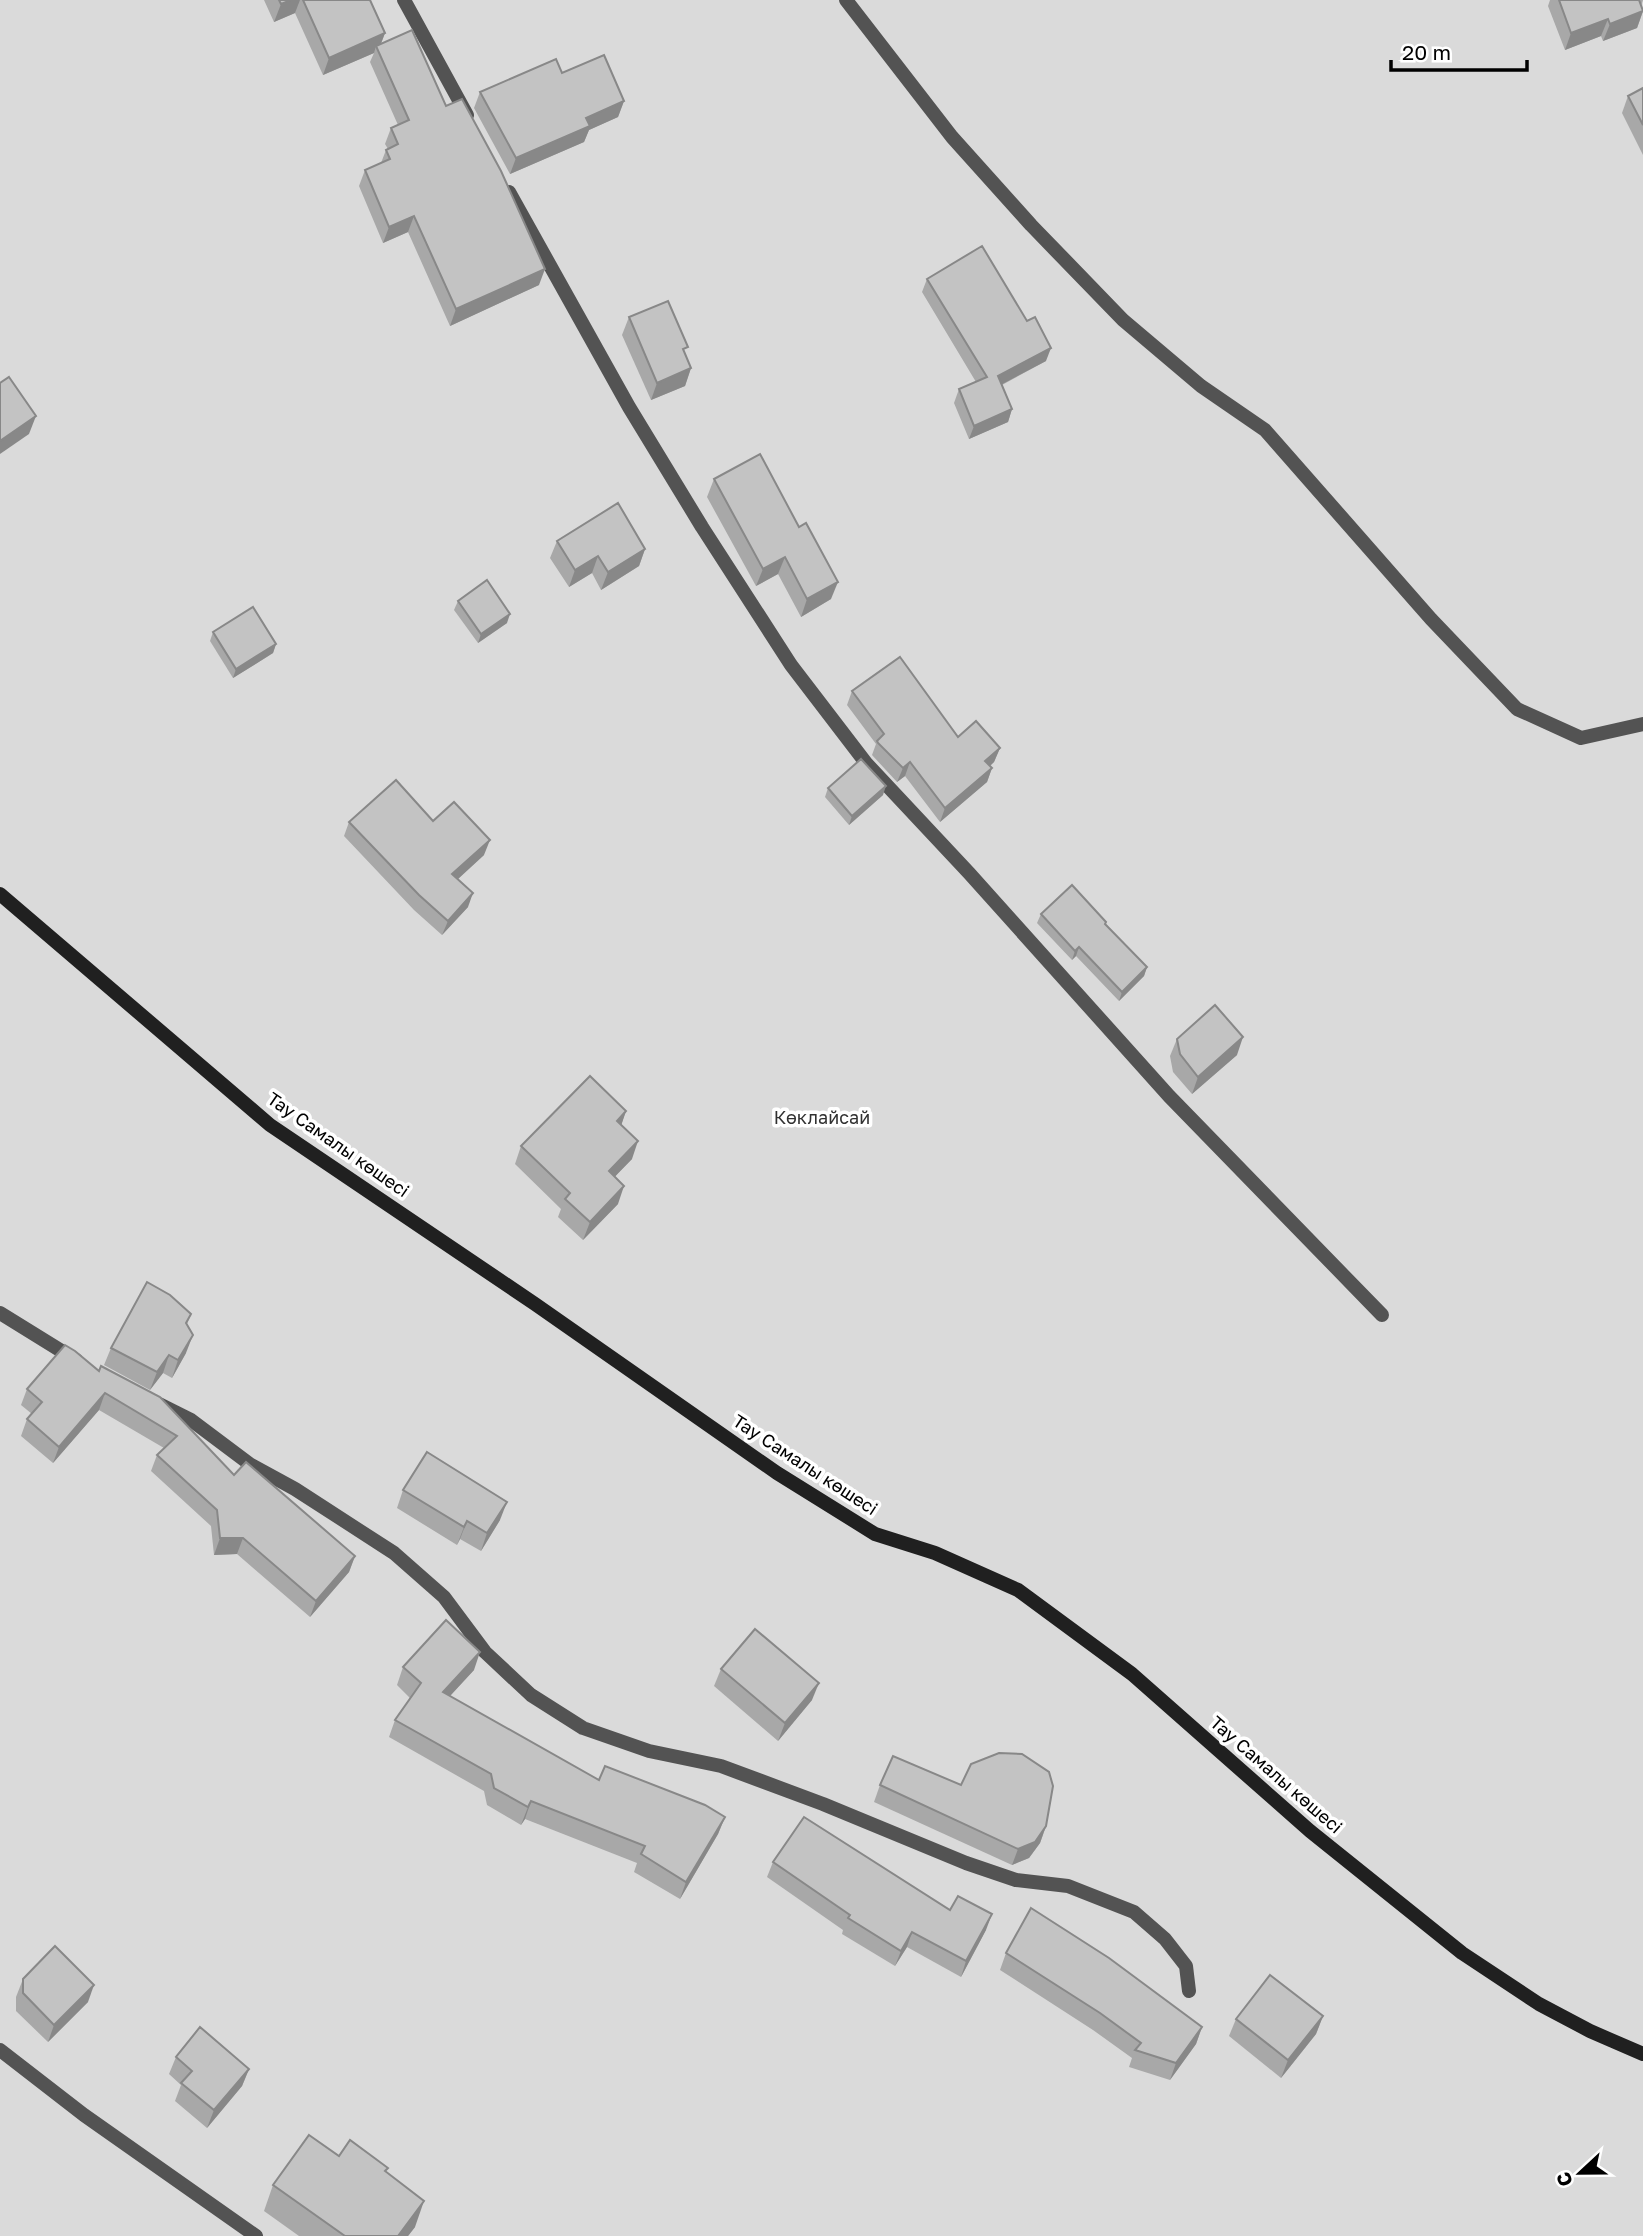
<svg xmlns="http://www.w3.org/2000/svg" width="1643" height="2236" font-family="'Golos Text',sans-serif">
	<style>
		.green { fill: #dadada }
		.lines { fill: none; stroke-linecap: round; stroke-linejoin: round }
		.lane { stroke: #535353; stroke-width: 14 }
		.street { stroke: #535353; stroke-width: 14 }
		.secondary { stroke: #202020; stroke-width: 14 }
		.wall { fill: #a8a8a8 }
		.shaded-wall { fill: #888 }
		.building { fill: #c3c3c3; stroke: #888; stroke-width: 2 }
		.labels { text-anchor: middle; stroke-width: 7; stroke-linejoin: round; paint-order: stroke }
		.park-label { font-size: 18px; fill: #313131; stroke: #fff }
		.street-label { font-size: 18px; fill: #000; stroke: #fff }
	</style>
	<rect width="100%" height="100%" fill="#fff"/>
	<!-- green -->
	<rect class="green" x="0" y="0" width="1643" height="2236"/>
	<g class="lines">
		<!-- lane -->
		<polyline class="lane" points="846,0 952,137 1031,225 1123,320 1201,386 1265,430 1431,619 1517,709 1581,738 1643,724"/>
		<!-- street -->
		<g class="street">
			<polyline points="404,0 467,115"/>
			<polyline points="509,192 629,407 702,527 791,665 866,763 969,873 1169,1096 1382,1315"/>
			<polyline points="0,1313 76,1360"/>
			<polyline points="159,1404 191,1420 251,1465 295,1489 394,1553 444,1597 485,1652 531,1695 583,1728 649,1751 721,1766 823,1804 966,1863 1016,1880 1068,1886 1134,1912 1165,1939 1186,1966 1189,1991"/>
			<polyline points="0,2050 84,2115 256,2236"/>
		</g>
		<!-- secondary -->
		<polyline class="secondary" points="0,894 270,1125 535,1304 777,1473 875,1534 935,1553 1018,1590 1132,1674 1310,1831 1462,1953 1539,2004 1590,2031 1643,2054"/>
	</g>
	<!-- wall -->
	<g class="wall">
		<polygon points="264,0 370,0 385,33 381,44 446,106 539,285 450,326 408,232 383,243 359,186 365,170 381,163 386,150 388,149 385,144 391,128 398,125 370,62 374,53 323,75 295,13 274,22"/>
		<polygon points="1550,0 1643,0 1641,6 1643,11 1637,28 1603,41 1601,36 1565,50 1548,6"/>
		<polygon points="562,73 624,101 618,117 589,130 584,142 510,174 474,108 480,92"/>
		<polygon points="1643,88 1643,155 1622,113 1628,96"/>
		<polygon points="927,279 1046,361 1002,385 1012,409 1008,422 969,439 954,403 959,389 976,382 922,292"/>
		<polygon points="629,317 685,355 691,368 685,386 651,400 622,335"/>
		<polygon points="714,479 799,527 831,599 801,617 778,574 756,586 707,497"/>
		<polygon points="557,541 645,549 639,566 601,590 592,573 569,587 550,558"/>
		<polygon points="458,601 507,623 478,643 454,610"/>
		<polygon points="213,632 276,644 273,653 233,678 210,641"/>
		<polygon points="852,691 958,737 1000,748 994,762 990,766 992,768 987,782 940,822 905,776 897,782 872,755 876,744 847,705"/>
		<polygon points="828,788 883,795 849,825 825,797"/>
		<polygon points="433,821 484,855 458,879 468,907 442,935 414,910 344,836 349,822"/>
		<polygon points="1041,914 1106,922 1106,925 1147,967 1144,976 1119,1001 1076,956 1072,960 1037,923"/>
		<polygon points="1177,1039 1237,1055 1192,1094 1173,1072 1170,1056"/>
		<polygon points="626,1111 621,1125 632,1159 615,1176 618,1204 583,1240 558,1217 561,1209 515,1164 521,1146"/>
		<polygon points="191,1314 187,1324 186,1353 172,1378 163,1373 150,1390 104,1365 111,1348"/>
		<polygon points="99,1371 234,1475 355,1556 349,1572 310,1617 237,1554 214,1555 211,1526 151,1471 157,1455 164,1448 99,1410 53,1463 21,1436 27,1419 32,1414 21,1405 27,1389"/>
		<polygon points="403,1490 500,1520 481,1551 460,1539 457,1545 397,1508"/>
		<polygon points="403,1667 474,1670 450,1696 599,1780 725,1817 718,1834 680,1899 634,1872 637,1863 525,1819 521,1825 487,1805 484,1791 389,1737 395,1720 410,1698 397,1685"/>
		<polygon points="721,1669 812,1700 778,1741 714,1686"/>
		<polygon points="880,1785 1046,1826 1040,1843 1029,1858 1012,1865 874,1802"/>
		<polygon points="773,1862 950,1910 986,1930 961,1977 907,1947 895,1966 842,1934 843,1930 767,1877"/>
		<polygon points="1006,1953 1202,2027 1196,2044 1170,2080 1129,2067 1132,2058 1093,2030 1000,1970"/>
		<polygon points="23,1979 88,2002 48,2042 16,2011 16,1997"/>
		<polygon points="1323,2016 1316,2034 1281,2078 1229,2036 1236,2019"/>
		<polygon points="176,2057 249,2069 242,2086 207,2128 175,2101 181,2085 169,2074"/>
		<polygon points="339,2156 386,2172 415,2227 408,2236 299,2236 264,2211 273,2185"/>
	</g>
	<!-- shaded-wall -->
	<g class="shaded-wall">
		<polygon points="291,0 300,0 295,13 274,22 281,4"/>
		<polygon points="1643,11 1637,28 1603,41 1610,24"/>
		<polygon points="1608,19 1601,36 1565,50 1571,33"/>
		<polygon points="385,33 378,51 376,46 374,53 323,75 329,58"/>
		<polygon points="624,101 618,117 589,130 584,142 510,174 516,158 586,118"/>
		<polygon points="414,216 408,232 383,243 389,227"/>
		<polygon points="545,269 539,285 450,326 456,309"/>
		<polygon points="1051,348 1046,361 993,389 998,376"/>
		<polygon points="691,368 685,386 651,400 657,383"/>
		<polygon points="1012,409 1008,422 969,439 974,426"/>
		<polygon points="36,416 29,434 0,454 0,441"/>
		<polygon points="645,549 639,566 601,590 608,572"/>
		<polygon points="598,556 592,573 569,587 575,570"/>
		<polygon points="785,557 778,574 756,586 763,569"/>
		<polygon points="838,582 831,599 801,617 807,599"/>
		<polygon points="510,614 507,623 478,643 481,634"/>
		<polygon points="276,644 273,653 233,678 236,669"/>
		<polygon points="1000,748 994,762 980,775 985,761"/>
		<polygon points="910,762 905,776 897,782 903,768"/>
		<polygon points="992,768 987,782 940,822 945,808"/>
		<polygon points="886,786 883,795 849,825 852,816"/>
		<polygon points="490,840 484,855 447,889 452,874"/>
		<polygon points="473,893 468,907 442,935 448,921"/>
		<polygon points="1079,947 1076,956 1072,960 1075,951"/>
		<polygon points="1147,967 1144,976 1119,1001 1122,992"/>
		<polygon points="1243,1037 1237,1055 1192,1094 1198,1077"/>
		<polygon points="626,1111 620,1129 617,1121"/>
		<polygon points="638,1141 632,1159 603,1189 609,1171"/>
		<polygon points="624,1186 618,1204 583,1240 590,1222"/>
		<polygon points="193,1335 186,1353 172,1378 178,1360"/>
		<polygon points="169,1355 163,1373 150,1390 157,1372"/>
		<polygon points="105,1393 99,1410 53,1463 59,1447"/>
		<polygon points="507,1502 500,1520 481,1551 487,1533"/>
		<polygon points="467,1521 460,1539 457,1545 464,1527"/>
		<polygon points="220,1538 243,1538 237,1554 214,1555"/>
		<polygon points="355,1556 349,1572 310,1617 316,1601"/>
		<polygon points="480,1652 474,1670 437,1710 443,1692"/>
		<polygon points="819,1683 812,1700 778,1741 785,1723"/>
		<polygon points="531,1801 525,1819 521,1825 528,1807"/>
		<polygon points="725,1817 718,1834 680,1899 686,1882"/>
		<polygon points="1046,1826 1040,1843 1029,1858 1012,1865 1018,1849"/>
		<polygon points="992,1914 986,1930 961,1977 966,1961"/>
		<polygon points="912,1932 907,1947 895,1966 901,1951"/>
		<polygon points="94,1985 88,2002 48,2042 54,2025"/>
		<polygon points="1323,2016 1316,2034 1281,2078 1288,2060"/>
		<polygon points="1202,2027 1196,2044 1170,2080 1176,2063"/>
		<polygon points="249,2069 242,2086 207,2128 214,2110"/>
		<polygon points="424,2201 415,2227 408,2236 398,2236"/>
	</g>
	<!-- building -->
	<g class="building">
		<polygon points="279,0 291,0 281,4"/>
		<polygon points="303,0 370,0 385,33 329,58"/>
		<polygon points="1559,0 1639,0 1643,11 1610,24 1608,19 1571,33"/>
		<polygon points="412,30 446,106 462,99 501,171 545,269 456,309 414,216 389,227 365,170 390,159 386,150 398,144 391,128 409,120 376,46"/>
		<polygon points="604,55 624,101 586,118 590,126 516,158 480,92 556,59 562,73"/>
		<polygon points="1643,88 1643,125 1628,96"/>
		<polygon points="982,246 1027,321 1035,317 1051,348 998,376 1012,409 974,426 959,389 987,377 927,279"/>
		<polygon points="668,301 688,347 683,349 691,368 657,383 629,317"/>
		<polygon points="9,377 36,416 0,441 0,383"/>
		<polygon points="760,454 799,527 806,523 838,582 807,599 785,557 763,569 714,479"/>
		<polygon points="618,503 645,549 608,572 598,556 575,570 557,541"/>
		<polygon points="487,580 510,614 481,634 458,601"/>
		<polygon points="253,607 276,644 236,669 213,632"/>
		<polygon points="900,657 958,737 976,721 1000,748 985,761 992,768 945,808 910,762 903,768 878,743 877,741 884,734 852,691"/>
		<polygon points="861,759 886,786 852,816 828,788"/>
		<polygon points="396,780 433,821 454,802 490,840 452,874 473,893 448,921 419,895 349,822"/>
		<polygon points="1072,885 1106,922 1105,924 1147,967 1122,992 1079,947 1075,951 1041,914"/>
		<polygon points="1215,1005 1243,1037 1198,1077 1180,1054 1177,1039"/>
		<polygon points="590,1076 626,1111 617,1121 638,1141 609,1171 624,1186 590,1222 565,1199 570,1193 521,1146"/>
		<polygon points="147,1282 170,1295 191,1314 186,1323 193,1335 178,1360 169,1355 157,1372 111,1348"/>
		<polygon points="65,1345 75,1351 99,1371 101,1366 160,1397 234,1475 246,1462 355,1556 316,1601 243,1538 220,1538 217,1510 157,1455 177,1436 105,1393 59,1447 27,1419 42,1402 27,1389"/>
		<polygon points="427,1452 507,1502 487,1533 467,1521 464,1527 403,1490"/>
		<polygon points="446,1620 480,1652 443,1692 599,1780 605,1766 705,1805 725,1817 686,1882 641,1854 645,1846 531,1801 528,1807 494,1788 491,1774 395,1720 421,1683 403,1667"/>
		<polygon points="755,1629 819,1683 785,1723 721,1669"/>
		<polygon points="999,1753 1022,1754 1049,1772 1053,1786 1046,1826 1035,1842 1018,1849 880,1785 893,1756 961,1785 971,1764"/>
		<polygon points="804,1817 950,1910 958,1896 992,1914 966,1961 912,1932 901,1951 848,1918 850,1915 773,1862"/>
		<polygon points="1031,1908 1109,1958 1202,2027 1176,2063 1135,2050 1141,2043 1100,2013 1006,1953"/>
		<polygon points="55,1946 94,1985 54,2025 23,1993 23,1979"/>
		<polygon points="1270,1975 1323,2016 1288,2060 1236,2019"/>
		<polygon points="200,2027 249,2069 214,2110 181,2083 192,2071 176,2057"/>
		<polygon points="309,2135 339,2156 350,2140 388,2168 385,2171 424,2201 398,2236 345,2236 273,2185"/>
	</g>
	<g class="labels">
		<!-- park labels -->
		<g class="park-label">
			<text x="822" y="1124">Көклайсай</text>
		</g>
		<!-- street labels -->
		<g class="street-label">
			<text transform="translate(338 1145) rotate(35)" y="6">Тау Самалы көшесі</text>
			<text transform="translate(805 1465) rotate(33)" y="6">Тау Самалы көшесі</text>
			<text transform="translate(1276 1775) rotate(41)" y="6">Тау Самалы көшесі</text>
		</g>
	</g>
	<!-- north arrow -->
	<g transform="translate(1580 2173) rotate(248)" stroke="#ffffff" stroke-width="5" paint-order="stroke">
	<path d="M0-5L12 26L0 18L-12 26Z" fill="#000000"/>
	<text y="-10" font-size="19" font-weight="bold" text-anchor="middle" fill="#000000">С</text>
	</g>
	<!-- scale -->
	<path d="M1391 60v10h136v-10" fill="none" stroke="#000000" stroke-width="3.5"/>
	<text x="1402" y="60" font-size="21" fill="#000000" stroke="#ffffff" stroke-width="5" paint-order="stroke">20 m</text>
</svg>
